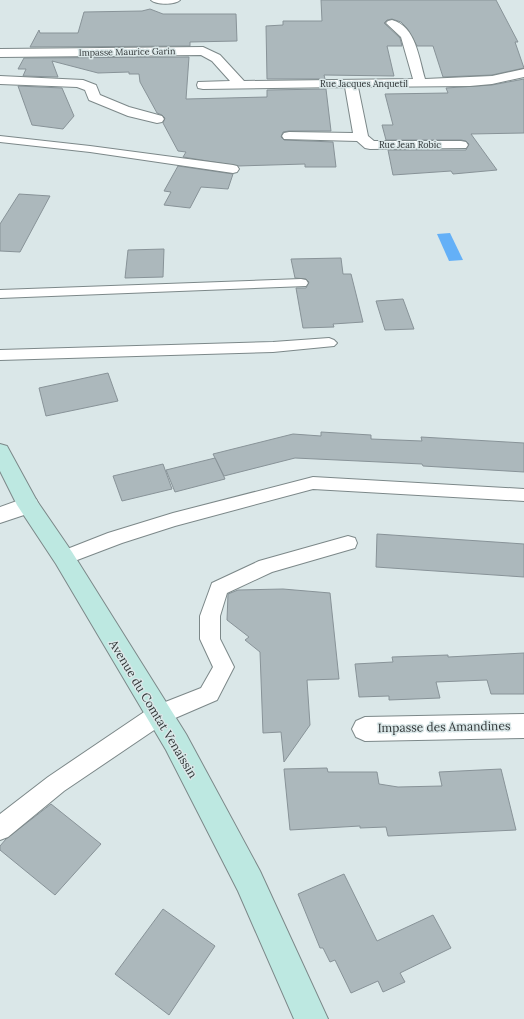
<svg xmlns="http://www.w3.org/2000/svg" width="524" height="1019" font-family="Lora,serif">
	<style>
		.water { fill: #64b0f7 }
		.building { fill: #acb8bc; stroke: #889398 }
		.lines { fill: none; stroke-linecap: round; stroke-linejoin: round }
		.service-casing { stroke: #7c8889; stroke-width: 2 }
		.minor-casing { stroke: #7c8889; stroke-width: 2 }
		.secondary-casing { stroke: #7c8889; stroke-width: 2 }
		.service { fill: #fff; fill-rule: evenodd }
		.minor { fill: #fff; fill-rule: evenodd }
		.secondary { fill: #bde8e1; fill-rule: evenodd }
		.labels { text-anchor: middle; stroke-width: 3; stroke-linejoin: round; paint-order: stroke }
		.far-street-label { font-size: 9px; fill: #303536; stroke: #dae7e8 }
		.near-street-label { font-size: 12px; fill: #303536; stroke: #dae7e8 }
	</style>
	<rect width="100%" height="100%" fill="#dae7e8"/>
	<!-- water -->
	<polygon class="water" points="450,233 463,260 449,261 437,234"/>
	<!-- building -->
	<g class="building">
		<polygon points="321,0 496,0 518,42 515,42 524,68 492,75 443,77 433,46 417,46 407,28 401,22 392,19 387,20 384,23 400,38 402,46 387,46 394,76 324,75 325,79 267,79 266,26 283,25 283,21 322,21"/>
		<polygon points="150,9 163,14 236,14 237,41 190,42 190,46 30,47 39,30 40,33 78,33 84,12 142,11"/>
		<polygon points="189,57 186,99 267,97 267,90 326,89 331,131 289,131 283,132 281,137 284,140 333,142 336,167 305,167 305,164 238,166 183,157 186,152 178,151 163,123 165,118 162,115 157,113 140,82 139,74 129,74 129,72 98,73 52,61 58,77 23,76 26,69 18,69 24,58"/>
		<polygon points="524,79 524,133 471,134 497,170 453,174 451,171 393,175 388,150 466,150 469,144 466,141 461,140 386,140 382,125 393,125 385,94 448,93 446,88 492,85"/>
		<polygon points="18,86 62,88 74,116 63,129 32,125"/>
		<polygon points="178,166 233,174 228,189 201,187 190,208 164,205 171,192 164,191"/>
		<polygon points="19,194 50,196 20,252 0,251 0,224"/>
		<polygon points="164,249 163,277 125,278 128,250"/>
		<polygon points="341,258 343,274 351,274 363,322 333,324 334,327 303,328 296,288 306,288 309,282 306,279 295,278 291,259"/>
		<polygon points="403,299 414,329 385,330 376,301"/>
		<polygon points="108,373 118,401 46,416 39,388"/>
		<polygon points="321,432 371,435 371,439 422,441 421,437 524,443 524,472 423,466 422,464 295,458 224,476 213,454 293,434 321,436"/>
		<polygon points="215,458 225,479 175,492 166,470"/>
		<polygon points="163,464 172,489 122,501 113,476"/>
		<polygon points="377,534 524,544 524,577 376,567"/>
		<polygon points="283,589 330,593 339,679 307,680 310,725 284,762 281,732 263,733 260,652 245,640 249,637 227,620 228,594 238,590"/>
		<polygon points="524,653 524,694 491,694 487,680 436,682 440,698 389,700 389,696 359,697 355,664 393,662 392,657 448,655 448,657"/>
		<polygon points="327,768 328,772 377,772 379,784 398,787 442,786 439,772 501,769 516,830 388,836 386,827 360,828 360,826 290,830 284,769"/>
		<polygon points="51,804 101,844 55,895 0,850 0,846 6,839"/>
		<polygon points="344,874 377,941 433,915 451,948 400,973 405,982 383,992 378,981 351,993 335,960 330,962 323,948 320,948 298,894"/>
		<polygon points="163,909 215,946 169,1015 115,974"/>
	</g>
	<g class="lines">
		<!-- service casing -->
		<g class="service-casing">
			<g id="service">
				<polygon points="0,136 90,146 233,165 237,166 239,169 237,172 233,173 90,152 0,142"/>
				<polygon points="301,279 306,280 308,283 306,286 0,298 0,290"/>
				<polygon points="329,338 334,340 337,343 334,346 273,352 0,360 0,350 273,342"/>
				<polygon points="313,477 524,489 524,501 313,489 175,526 122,543 64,565 57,563 55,558 57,553 108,533 173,513"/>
				<polygon points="348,536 355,538 357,543 355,548 272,572 227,593 220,616 220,639 234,667 217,700 166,722 64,791 8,837 0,840 0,814 48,777 150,708 201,688 213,667 200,639 200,616 212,583 259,561"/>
			</g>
		</g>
		<!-- minor casing -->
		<g class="minor-casing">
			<g id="minor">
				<path d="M151,0H180C175,5 156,5 151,0Z"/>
				<path d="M392,20C416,26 419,59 425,79L492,76L524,69V77L492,84L470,86L358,87L368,136L374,141H461L466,142L468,145L466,148L370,149L365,148L357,141L284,139L282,136L284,133L289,132L353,133L345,87L203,89L198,88L197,85L198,82L230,81L212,61L201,55L0,57V49L203,47L220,55L244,81L413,79L401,37L386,23L388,21Z"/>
				<polygon points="0,76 83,80 96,85 100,95 129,107 162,116 164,119 162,122 157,123 128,116 89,100 85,90 77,87 0,84"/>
				<polygon points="28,497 36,499 39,505 36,511 0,523 0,507"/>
				<polygon points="524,714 524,738 365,741 356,737 352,729 356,721 365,717"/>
			</g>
		</g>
		<!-- secondary casing -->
		<g class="secondary-casing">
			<polygon id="secondary" points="0,444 7,446 37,501 72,552 186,734 260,871 328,1019 294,1019 238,891 166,750 56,564 17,505 0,471"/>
		</g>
		<!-- service -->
		<use href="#service" class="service"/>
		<!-- minor -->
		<use href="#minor" class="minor"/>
		<!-- secondary -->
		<use href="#secondary" class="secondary"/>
	</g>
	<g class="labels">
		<!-- far-street labels -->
		<g class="far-street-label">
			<text transform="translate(127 52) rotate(-1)" y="3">Impasse Maurice Garin</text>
			<text x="364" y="87">Rue Jacques Anquetil</text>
			<text x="410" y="148">Rue Jean Robic</text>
		</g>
		<!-- near-street labels -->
		<g class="near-street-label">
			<text transform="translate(153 709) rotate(59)" y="4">Avenue du Comtat Venaissin</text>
			<text transform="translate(444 727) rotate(-1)" y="4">Impasse des Amandines</text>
		</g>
	</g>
</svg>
